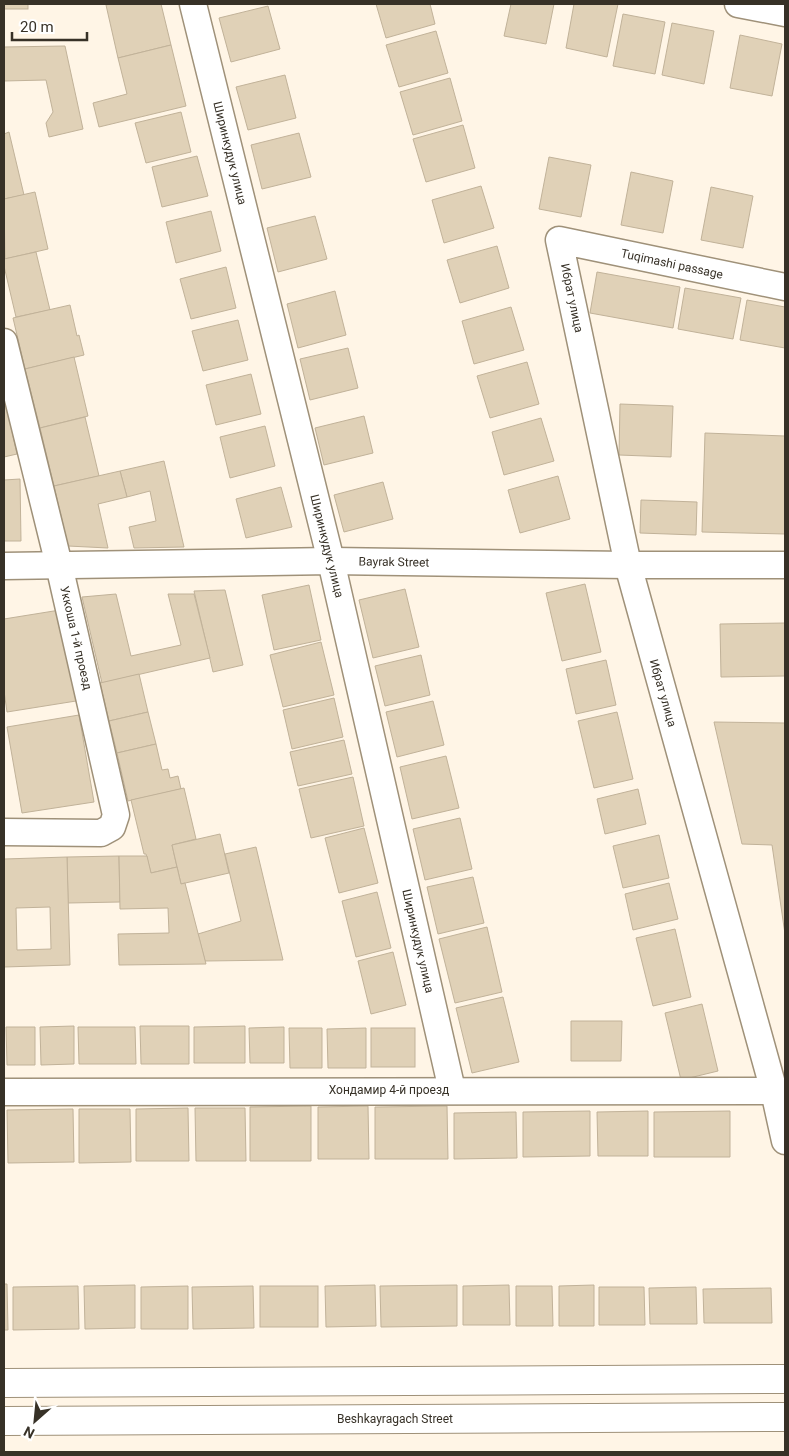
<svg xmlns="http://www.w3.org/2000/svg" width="789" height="1456" font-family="Roboto,sans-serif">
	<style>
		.building { fill: #e0d1b7; stroke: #c1b299; fill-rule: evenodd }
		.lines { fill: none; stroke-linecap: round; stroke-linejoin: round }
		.street-casing { stroke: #9f9179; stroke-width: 29 }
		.secondary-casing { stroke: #9f9179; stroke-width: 30 }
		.street { stroke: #fff; stroke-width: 26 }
		.secondary { stroke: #fff; stroke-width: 28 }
		.labels { text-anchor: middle; stroke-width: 4.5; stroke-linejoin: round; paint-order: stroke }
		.street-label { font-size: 12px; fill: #373127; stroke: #fff }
	</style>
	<rect width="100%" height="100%" fill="#fff5e6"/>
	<!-- building -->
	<g class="building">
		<rect x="4" y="4" width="24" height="5"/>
		<polygon points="110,4 161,4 171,45 118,58 106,5"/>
		<polygon points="376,4 430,4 435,24 386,38"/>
		<polygon points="511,4 554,4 546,44 504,36"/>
		<polygon points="574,4 618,4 607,57 566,48"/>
		<polygon points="268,6 280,49 231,62 219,18"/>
		<polygon points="623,14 665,22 655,74 613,66"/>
		<polygon points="672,23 714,31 704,84 662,75"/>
		<polygon points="436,31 448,73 399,87 386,45"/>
		<polygon points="740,35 782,44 772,96 730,88"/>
		<polygon points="171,45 186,106 99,127 93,103 127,94 118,58"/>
		<polygon points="65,46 83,129 49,137 46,123 53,112 46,80 4,81 4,47"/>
		<polygon points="285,75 296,118 248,130 236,87"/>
		<polygon points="450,78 462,121 413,135 400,92"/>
		<polygon points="181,112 191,152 146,163 135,123"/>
		<polygon points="463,125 475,168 426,182 413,139"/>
		<polygon points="9,132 24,195 4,199 4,134"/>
		<polygon points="299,133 311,177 262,189 251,145"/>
		<polygon points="197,156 208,196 162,207 152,167"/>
		<polygon points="549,157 591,165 581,217 539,209"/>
		<polygon points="631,172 673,181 663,233 621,225"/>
		<polygon points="481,186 494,228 444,243 432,200"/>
		<polygon points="711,187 753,196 743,248 701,240"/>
		<polygon points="35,192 48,249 5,259 4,199"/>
		<polygon points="211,211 221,251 176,263 166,222"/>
		<polygon points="315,216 327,259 278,272 267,228"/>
		<polygon points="497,246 509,288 460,303 447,260"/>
		<polygon points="36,252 50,310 16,317 4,266 4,259"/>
		<polygon points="226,267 236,308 191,319 180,279"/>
		<polygon points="597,272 680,287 673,328 590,313"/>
		<polygon points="685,288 741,298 733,339 678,329"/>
		<polygon points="335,291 346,335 298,348 287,304"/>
		<polygon points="747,300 785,307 785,348 740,340"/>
		<polygon points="70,305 77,336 79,335 84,355 25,369 13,318"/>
		<polygon points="511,307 524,350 474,364 462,321"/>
		<polygon points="238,320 248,360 203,371 192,331"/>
		<polygon points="348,348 358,388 310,400 300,359"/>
		<polygon points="74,357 88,416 40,428 25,369"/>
		<polygon points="527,362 539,404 490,418 477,376"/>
		<polygon points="251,374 261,414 216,425 206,385"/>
		<polygon points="4,394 17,454 4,457"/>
		<polygon points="620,404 673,406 671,457 619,455"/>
		<polygon points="364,416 373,453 324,465 315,428"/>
		<polygon points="85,417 99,476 54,486 40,428"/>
		<polygon points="541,418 554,461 504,475 492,432"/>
		<polygon points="265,426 275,466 230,478 220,437"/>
		<polygon points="705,433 785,436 785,534 702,532"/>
		<polygon points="164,461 184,547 134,548 129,527 156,521 150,491 127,497 120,471"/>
		<polygon points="120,471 127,497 98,504 108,548 68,546 54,486"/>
		<polygon points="558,476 570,519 520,533 508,490"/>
		<polygon points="20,479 21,541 4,541 4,480"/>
		<polygon points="383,482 393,519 344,532 334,495"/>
		<polygon points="281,487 292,527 246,538 236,499"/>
		<polygon points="641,500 697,502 696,535 640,533"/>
		<polygon points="585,584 601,652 562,661 546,593"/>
		<polygon points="309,585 321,640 274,650 262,595"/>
		<polygon points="405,589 419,647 373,658 359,600"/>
		<polygon points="225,590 243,665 213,672 194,591"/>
		<polygon points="116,594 131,656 181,645 168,594 194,594 210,658 102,683 82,597"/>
		<polygon points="60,610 76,701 7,712 4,691 4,619"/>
		<polygon points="785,623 785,676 721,677 720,624"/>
		<polygon points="321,642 334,695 283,707 270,655"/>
		<polygon points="421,655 430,695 385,706 375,666"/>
		<polygon points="606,660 616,705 576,714 566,669"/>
		<polygon points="139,674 148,712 109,721 100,683"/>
		<polygon points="334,698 343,737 292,749 283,710"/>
		<polygon points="433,701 444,745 397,757 386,712"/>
		<polygon points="148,712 156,744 117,753 109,721"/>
		<polygon points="617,712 633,779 594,788 578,721"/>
		<polygon points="79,715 94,802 22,813 7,727"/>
		<polygon points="714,722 785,723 785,934 772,845 742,844"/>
		<polygon points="344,740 352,774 298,786 290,752"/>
		<polygon points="156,744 162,770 168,769 170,778 178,776 181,789 128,801 117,753"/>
		<polygon points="446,756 459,808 412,819 400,767"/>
		<polygon points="353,777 364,826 311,838 299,789"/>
		<polygon points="184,788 196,839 172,845 177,867 151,873 146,854 144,854 131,800"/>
		<polygon points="638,789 646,824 605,834 597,799"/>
		<polygon points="460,818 472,869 425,880 413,829"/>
		<polygon points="364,828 378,883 339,893 325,838"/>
		<polygon points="220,834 229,873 181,884 172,845"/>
		<polygon points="659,835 669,878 623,888 613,846"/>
		<polygon points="256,847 283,960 205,961 198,934 241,921 225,854"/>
		<polygon points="119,856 120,902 68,903 67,857"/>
		<polygon points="119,856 147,856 151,873 177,867 181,884 185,883 206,964 119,965 118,934 169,933 168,908 120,909"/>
		<path d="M67,857L70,965L4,967V859ZM50,907L51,949L17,950L16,908Z"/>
		<polygon points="473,877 484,923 438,934 427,887"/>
		<polygon points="669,883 678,919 633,930 625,894"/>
		<polygon points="377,892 391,948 356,957 342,901"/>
		<polygon points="487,927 502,992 455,1003 439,939"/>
		<polygon points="675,929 691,997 653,1006 636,938"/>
		<polygon points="393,952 406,1005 371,1014 358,961"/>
		<polygon points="503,997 519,1062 472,1073 456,1008"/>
		<polygon points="702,1004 718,1071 681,1080 665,1013"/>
		<polygon points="571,1021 622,1021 621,1061 571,1061"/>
		<polygon points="74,1026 74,1064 41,1065 40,1027"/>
		<polygon points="140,1026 189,1026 189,1064 141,1064"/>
		<polygon points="245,1026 245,1063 194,1063 194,1027"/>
		<polygon points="6,1027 35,1027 35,1065 7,1065"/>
		<polygon points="78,1027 135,1027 136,1064 79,1064"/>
		<polygon points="284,1027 284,1063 250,1063 249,1028"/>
		<polygon points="289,1028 322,1028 322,1068 290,1068"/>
		<polygon points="366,1028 366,1068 328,1068 327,1029"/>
		<rect x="371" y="1028" width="44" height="39"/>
		<polygon points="311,1106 311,1161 250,1161 250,1107"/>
		<polygon points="368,1106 369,1159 318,1159 318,1107"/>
		<polygon points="447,1106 448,1159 375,1159 375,1107"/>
		<polygon points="188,1108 189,1161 136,1161 136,1109"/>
		<polygon points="195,1108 245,1108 246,1161 196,1161"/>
		<polygon points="73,1109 74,1162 8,1163 7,1110"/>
		<polygon points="79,1109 130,1109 131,1162 79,1163"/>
		<polygon points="590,1111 590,1156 523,1157 523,1112"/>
		<polygon points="648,1111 648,1156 598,1156 597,1112"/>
		<polygon points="730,1111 730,1157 654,1157 654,1112"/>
		<polygon points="516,1112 517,1158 454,1159 454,1113"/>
		<polygon points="4,1284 7,1284 8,1330 4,1330"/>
		<polygon points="135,1285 135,1328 85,1329 84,1286"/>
		<polygon points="375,1285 376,1326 326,1327 325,1286"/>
		<polygon points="457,1285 457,1326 381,1327 380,1286"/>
		<polygon points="509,1285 510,1325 463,1325 463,1286"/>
		<polygon points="594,1285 594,1326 559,1326 559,1286"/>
		<polygon points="78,1286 79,1329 13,1330 13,1287"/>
		<polygon points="188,1286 188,1329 141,1329 141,1287"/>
		<polygon points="253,1286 254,1328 193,1329 192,1287"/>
		<rect x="260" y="1286" width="58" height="41"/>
		<polygon points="516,1286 552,1286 553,1326 516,1326"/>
		<polygon points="599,1287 644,1287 645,1325 599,1325"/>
		<polygon points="696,1287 697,1324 650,1324 649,1288"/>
		<polygon points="771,1288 772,1323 704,1323 703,1289"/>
	</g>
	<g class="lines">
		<!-- street casing -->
		<g class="street-casing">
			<g id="street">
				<polyline points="193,4 331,561 452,1090"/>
				<polyline points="738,4 785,13"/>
				<polyline points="785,287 559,240 628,565 774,1091 785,1141"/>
				<polyline points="4,342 59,565 116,815 112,827 101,833 4,832"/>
				<polyline points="4,566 331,561 628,565 785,565"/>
				<polyline points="4,1092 774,1091"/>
			</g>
		</g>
		<!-- secondary casing -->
		<g class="secondary-casing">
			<g id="secondary">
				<polyline points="4,1383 785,1379"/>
				<polyline points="4,1421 785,1417"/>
			</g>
		</g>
		<!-- street -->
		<use href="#street" class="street"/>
		<!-- secondary -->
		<use href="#secondary" class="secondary"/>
	</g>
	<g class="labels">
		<!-- street labels -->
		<g class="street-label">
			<text transform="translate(230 153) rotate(76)" y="4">Ширинкудук улица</text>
			<text transform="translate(672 264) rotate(12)" y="4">Tuqimashi passage</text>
			<text transform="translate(572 298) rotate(78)" y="4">Ибрат улица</text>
			<text transform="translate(327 546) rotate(76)" y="4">Ширинкудук улица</text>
			<text transform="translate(394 562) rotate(1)" y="4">Bayrak Street</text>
			<text transform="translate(76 638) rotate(77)" y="4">Уккоша 1-й проезд</text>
			<text transform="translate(663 693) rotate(74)" y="4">Ибрат улица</text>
			<text transform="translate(418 941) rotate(77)" y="4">Ширинкудук улица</text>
			<text x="389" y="1094">Хондамир 4-й проезд</text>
			<text x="395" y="1423">Beshkayragach Street</text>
		</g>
	</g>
	<!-- border -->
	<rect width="789" height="1456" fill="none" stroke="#373127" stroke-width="10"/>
	<!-- north arrow -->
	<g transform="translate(35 1421) rotate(207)" stroke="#ffffff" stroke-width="4" paint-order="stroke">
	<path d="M0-4L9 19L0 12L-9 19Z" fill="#373127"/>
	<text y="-8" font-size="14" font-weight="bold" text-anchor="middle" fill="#373127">N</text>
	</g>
	<!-- scale -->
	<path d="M12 32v8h75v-8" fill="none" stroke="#373127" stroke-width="2.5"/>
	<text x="20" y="32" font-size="15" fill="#373127" stroke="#ffffff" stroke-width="4" paint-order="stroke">20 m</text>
</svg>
